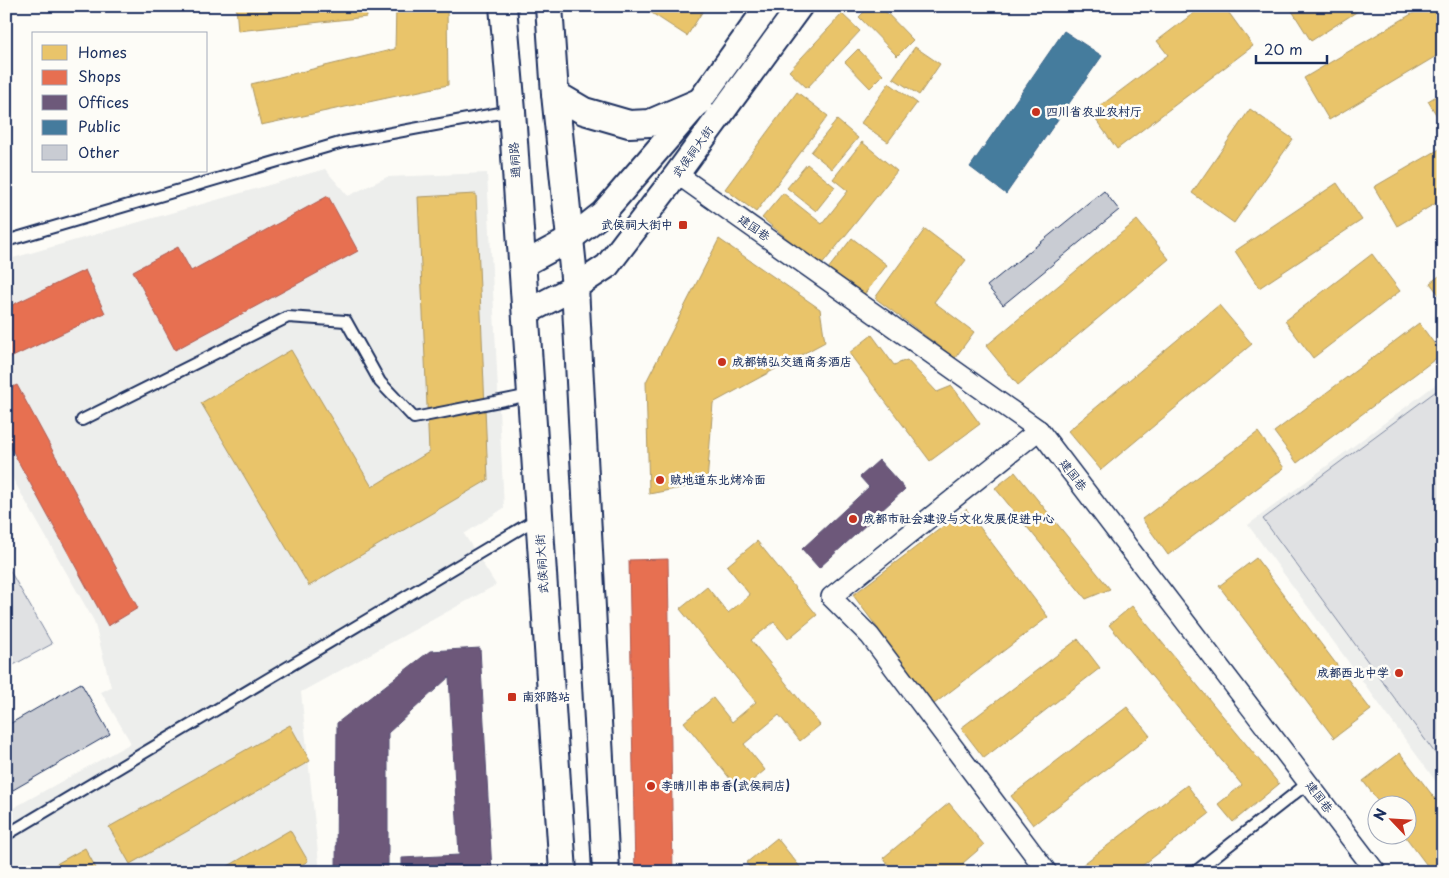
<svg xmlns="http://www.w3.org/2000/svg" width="1449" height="878" font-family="'Playpen Sans','LXGW WenKai TC',sans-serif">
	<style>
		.built { fill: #edeeec }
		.green { fill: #e0e1e3; stroke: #7e88a0 }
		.homes { fill: #e9c46a; stroke: #ab9766 }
		.shops { fill: #e76f51; stroke: #aa5c55 }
		.offices { fill: #6d597a; stroke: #544c72 }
		.public { fill: #457b9d; stroke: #38648a }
		.building { fill: #c9ccd3; stroke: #1b2f5e }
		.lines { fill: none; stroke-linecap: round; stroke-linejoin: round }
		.service-casing { stroke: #1b2f5e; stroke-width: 14 }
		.minor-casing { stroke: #1b2f5e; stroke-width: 22 }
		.tertiary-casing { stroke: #1b2f5e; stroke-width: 28 }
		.secondary-casing { stroke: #1b2f5e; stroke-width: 30 }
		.service { stroke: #fdfcf7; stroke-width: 10 }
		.minor { stroke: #fdfcf7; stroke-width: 19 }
		.tertiary { stroke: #fdfcf7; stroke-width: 24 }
		.secondary { stroke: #fdfcf7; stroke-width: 26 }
		.poi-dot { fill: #c8321e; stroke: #fdfcf7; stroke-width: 2 }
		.labels { text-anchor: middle; stroke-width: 5; stroke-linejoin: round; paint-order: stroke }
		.poi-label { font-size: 12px; font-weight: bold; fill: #1b2f5e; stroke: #fdfcf7; text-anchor: start }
		.street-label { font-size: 12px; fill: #1b2f5e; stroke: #fdfcf7 }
	</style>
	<rect width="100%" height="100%" fill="#fdfcf7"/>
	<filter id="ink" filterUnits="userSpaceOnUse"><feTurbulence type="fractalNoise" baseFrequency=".02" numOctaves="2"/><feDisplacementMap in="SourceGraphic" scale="10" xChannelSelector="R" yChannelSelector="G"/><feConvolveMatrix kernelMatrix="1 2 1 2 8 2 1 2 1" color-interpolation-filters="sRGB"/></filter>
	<g filter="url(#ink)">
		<!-- built -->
		<g class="built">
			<polygon points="325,169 348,196 387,177 487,173 504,508 464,534 496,585 301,692 320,872 6,872 6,812 131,743 101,692 111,687 94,621 6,467 6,260"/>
			<polygon points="1443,379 1443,791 1248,525"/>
		</g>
		<!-- green -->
		<g class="green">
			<polygon points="1443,386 1443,764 1263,519"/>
			<polygon points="6,564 52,644 6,669"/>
		</g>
		<!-- homes -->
		<g class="homes">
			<polygon points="236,6 366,6 367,17 238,31"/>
			<polygon points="396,6 447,6 448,85 261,125 251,84 395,49"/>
			<polygon points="641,6 706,6 687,36"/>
			<polygon points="870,6 880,6 913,40 897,56 859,17"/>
			<polygon points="1203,6 1224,6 1253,46 1117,149 1091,113 1168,55 1157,41"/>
			<polygon points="1289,6 1359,6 1361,9 1311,41"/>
			<polygon points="1425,6 1443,6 1443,52 1329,120 1304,78"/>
			<polygon points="842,14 860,31 807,88 789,71"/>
			<polygon points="915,47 940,64 919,95 893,78"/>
			<polygon points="858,49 883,75 870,88 845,62"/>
			<polygon points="889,83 917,103 888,142 861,123"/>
			<polygon points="797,92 828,116 756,212 725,189"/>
			<polygon points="1443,92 1443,126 1428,101"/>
			<polygon points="1250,109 1293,139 1234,223 1192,193"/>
			<polygon points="837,120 858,138 832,169 811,152"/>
			<polygon points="862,142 897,171 821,266 762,218 783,193 822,224 848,191 833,179"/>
			<polygon points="1443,147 1443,199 1397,226 1374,187"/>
			<polygon points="807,164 835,187 816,211 787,188"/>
			<polygon points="1337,183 1362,220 1259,288 1235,251"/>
			<polygon points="476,194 488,480 309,586 201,403 291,350 372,487 429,452 418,197"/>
			<polygon points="1137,220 1169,259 1018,385 986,346"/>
			<polygon points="925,229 966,260 934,302 974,332 955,358 875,298"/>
			<polygon points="852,238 887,265 863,296 828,269"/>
			<polygon points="719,239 820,309 825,342 713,403 707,483 649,494 646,382"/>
			<polygon points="1372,254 1400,291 1313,358 1285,321"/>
			<polygon points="1443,273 1443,300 1430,283"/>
			<polygon points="1219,305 1252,344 1101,470 1068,431"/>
			<polygon points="1419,323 1442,354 1297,463 1274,432"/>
			<polygon points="872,335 894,365 907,360 937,392 952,386 980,424 930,461 849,353"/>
			<polygon points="1258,432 1284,468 1168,555 1142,519"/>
			<polygon points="1015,472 1110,589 1086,599 995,488"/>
			<polygon points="966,509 1048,617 934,704 853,595"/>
			<polygon points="757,541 817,615 788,639 774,622 751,640 820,725 800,741 779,715 744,744 765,770 740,791 684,722 713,698 732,722 756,702 680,609 707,587 728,613 750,595 727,566"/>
			<polygon points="1256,558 1371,710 1334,738 1219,586"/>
			<polygon points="1132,606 1279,784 1233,822 1218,804 1242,785 1109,625"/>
			<polygon points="1078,639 1100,668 984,758 961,728"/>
			<polygon points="1127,707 1150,736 1033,825 1011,796"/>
			<polygon points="290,725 310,761 130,864 109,827"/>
			<polygon points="1400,753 1443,809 1443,872 1432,872 1405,836 1406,836 1406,806 1382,806 1363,781"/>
			<polygon points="1187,785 1209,814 1134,872 1073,872"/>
			<polygon points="949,803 984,845 963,863 970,872 895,872 883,858"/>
			<polygon points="290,830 308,861 290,872 218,872"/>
			<polygon points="777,838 804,872 754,872 746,863"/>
			<polygon points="85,848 98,872 42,872"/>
			<polygon points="1274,867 1278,872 1267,872"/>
		</g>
		<!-- shops -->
		<g class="shops">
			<polygon points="328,196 358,251 175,350 133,271 178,247 191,271"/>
			<polygon points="85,270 105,313 6,360 6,308"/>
			<polygon points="17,385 138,608 108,626 6,439 6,390"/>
			<polygon points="668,559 673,872 635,872 629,560"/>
		</g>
		<!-- offices -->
		<g class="offices">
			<polygon points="879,460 905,489 819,568 802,549 869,487 860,477"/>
			<polygon points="480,648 492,872 402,872 402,858 459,855 449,677 388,733 388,872 336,872 337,723 430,651"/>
		</g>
		<!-- public -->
		<polygon class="public" points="1064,31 1102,56 1006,194 970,167"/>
		<!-- building -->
		<g class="building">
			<polygon points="1104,191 1119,210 1003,305 987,286"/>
			<polygon points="81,683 110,734 6,794 6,726"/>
		</g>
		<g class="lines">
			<!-- service casing -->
			<g class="service-casing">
				<g id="service">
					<polyline points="6,241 343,142 511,111"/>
					<polyline points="82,420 288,317 346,321 380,382 414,418 530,395"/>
					<polyline points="6,835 538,518"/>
					<polyline points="1195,872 1308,783"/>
				</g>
			</g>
			<!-- minor casing -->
			<g class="minor-casing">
				<g id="minor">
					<polyline points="677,174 1039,430 1376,872"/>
					<polyline points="1039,430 831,597 870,636 1047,872"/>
				</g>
			</g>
			<!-- tertiary casing -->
			<g class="tertiary-casing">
				<g id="tertiary">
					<polyline points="522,265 570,239 603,213 699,102 768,6"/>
					<polyline points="525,313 575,287 607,266 677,174 800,6"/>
				</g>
			</g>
			<!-- secondary casing -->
			<g class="secondary-casing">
				<g id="secondary">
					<polyline points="503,6 512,111 563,872"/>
					<polyline points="549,6 555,94 575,287 606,872"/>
					<polyline points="555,94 584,111 629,124 650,123 699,102"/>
				</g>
			</g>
			<!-- service -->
			<use href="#service" class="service"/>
			<!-- minor -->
			<use href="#minor" class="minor"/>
			<!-- tertiary -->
			<use href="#tertiary" class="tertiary"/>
			<!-- secondary -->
			<use href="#secondary" class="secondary"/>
		</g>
	</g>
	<!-- markers -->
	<g class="poi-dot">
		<circle cx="1036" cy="112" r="5"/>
		<rect x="678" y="220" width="10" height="10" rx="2.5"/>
		<circle cx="722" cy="362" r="5"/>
		<circle cx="660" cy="480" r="5"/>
		<circle cx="853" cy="519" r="5"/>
		<circle cx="1399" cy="673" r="5"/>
		<rect x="507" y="692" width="10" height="10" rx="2.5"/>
		<circle cx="651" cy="786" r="5"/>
	</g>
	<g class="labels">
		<!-- poi labels -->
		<g class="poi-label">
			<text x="1046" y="116">四川省农业农村厅</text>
			<text x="673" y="229" text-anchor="end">武侯祠大街中</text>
			<text x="732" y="366">成都锦弘交通商务酒店</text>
			<text x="670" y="484">贼地道东北烤冷面</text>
			<text x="863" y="523">成都市社会建设与文化发展促进中心</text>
			<text x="1389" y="677" text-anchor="end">成都西北中学</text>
			<text x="522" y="701">南郊路站</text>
			<text x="661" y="790">李晴川串串香(武侯祠店)</text>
		</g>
		<!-- street labels -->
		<g class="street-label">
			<text transform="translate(693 152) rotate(-54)" y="4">武侯祠大街</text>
			<text transform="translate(515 160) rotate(-94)" y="4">通祠路</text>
			<text transform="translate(754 228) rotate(35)" y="4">建国巷</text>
			<text transform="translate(1073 475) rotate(53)" y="4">建国巷</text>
			<text transform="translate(542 564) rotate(-94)" y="4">武侯祠大街</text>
			<text transform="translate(1319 797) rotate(53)" y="4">建国巷</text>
		</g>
	</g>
	<!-- margin -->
	<rect width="1449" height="878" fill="none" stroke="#fdfcf7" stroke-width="25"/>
	<rect x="12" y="12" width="1424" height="853" fill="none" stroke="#1b2f5e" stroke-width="2" filter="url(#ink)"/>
	<!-- legend -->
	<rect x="32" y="32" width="175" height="140" fill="#fdfcf7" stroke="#a3aaba"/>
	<rect x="42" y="45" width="25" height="15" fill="#e9c46a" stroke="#a3aaba"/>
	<text x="78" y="58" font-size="15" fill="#1b2f5e">Homes</text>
	<rect x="42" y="70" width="25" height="15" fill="#e76f51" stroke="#a3aaba"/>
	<text x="78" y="82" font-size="15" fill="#1b2f5e">Shops</text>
	<rect x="42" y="95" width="25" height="15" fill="#6d597a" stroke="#a3aaba"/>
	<text x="78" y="108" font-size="15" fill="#1b2f5e">Offices</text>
	<rect x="42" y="120" width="25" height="15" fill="#457b9d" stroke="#a3aaba"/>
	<text x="78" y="132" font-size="15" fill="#1b2f5e">Public</text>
	<rect x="42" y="145" width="25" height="15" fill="#c9ccd3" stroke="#a3aaba"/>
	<text x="78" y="158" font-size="15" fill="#1b2f5e">Other</text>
	<!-- north arrow -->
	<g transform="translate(1392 820) rotate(295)"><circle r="24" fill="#fdfcf7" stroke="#a3aaba"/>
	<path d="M0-4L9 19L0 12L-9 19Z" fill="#c8321e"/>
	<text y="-8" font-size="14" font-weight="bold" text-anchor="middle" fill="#1b2f5e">N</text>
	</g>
	<!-- scale -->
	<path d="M1256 55v8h71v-8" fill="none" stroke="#1b2f5e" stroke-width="2.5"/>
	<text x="1264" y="55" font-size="15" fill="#1b2f5e" stroke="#fdfcf7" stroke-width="4" paint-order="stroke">20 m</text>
</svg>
